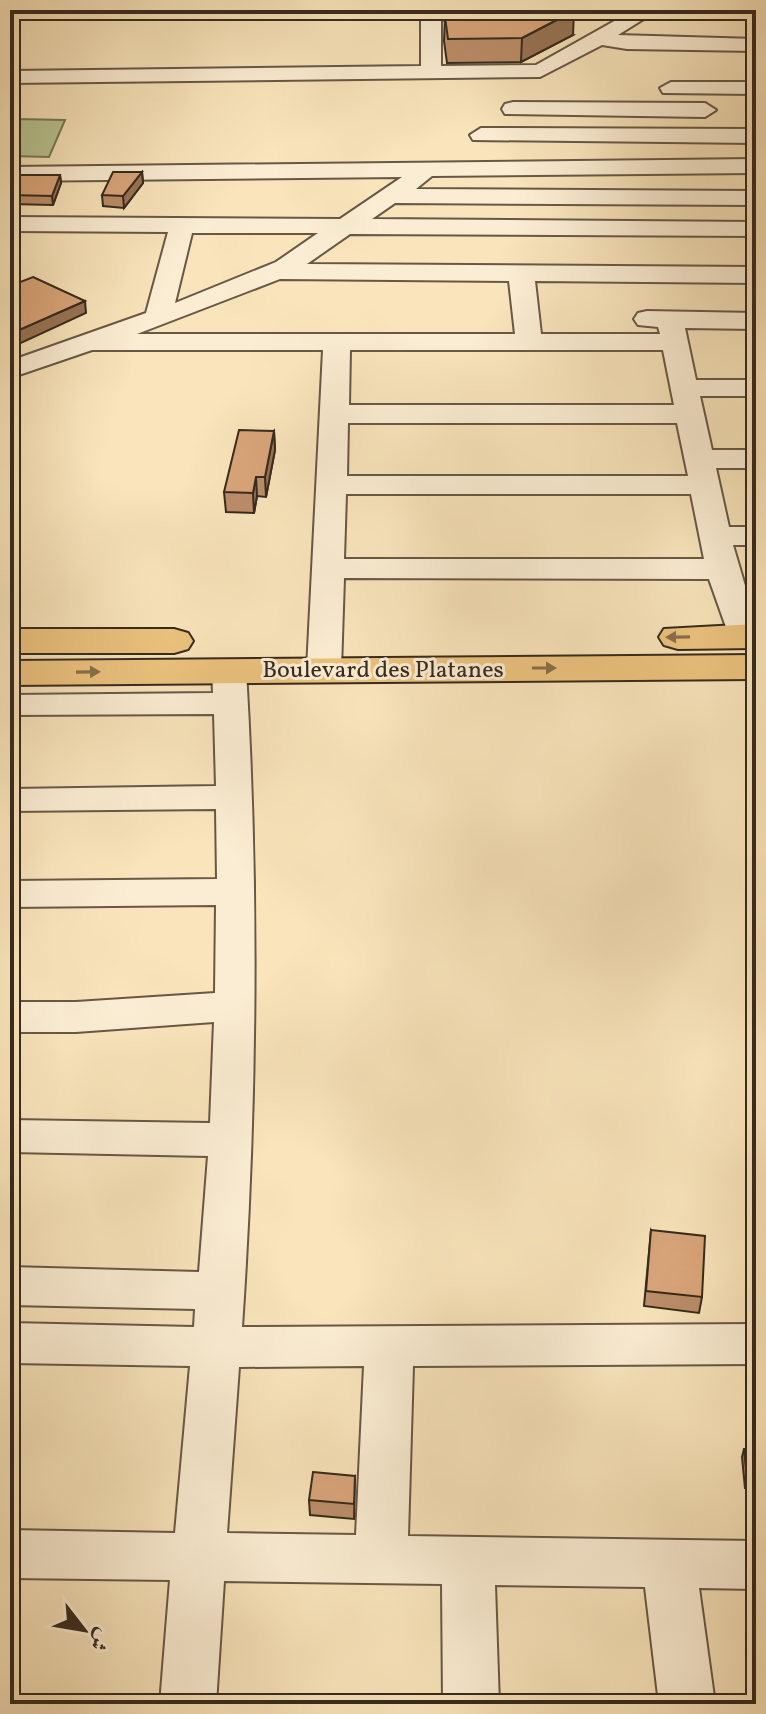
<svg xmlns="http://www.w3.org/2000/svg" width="766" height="1714" font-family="Vollkorn,Amiri,serif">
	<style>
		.green { fill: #b9c593; stroke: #787858; stroke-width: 2 }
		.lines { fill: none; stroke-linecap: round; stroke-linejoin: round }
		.minor-casing { stroke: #675845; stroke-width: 4 }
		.major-casing { stroke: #362a1e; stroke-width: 4 }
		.minor { fill: #fbedd3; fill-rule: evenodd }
		.major { fill: #ecc27e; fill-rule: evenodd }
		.wall { fill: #bb8e69; stroke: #362a1e; stroke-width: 2 }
		.shaded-wall { fill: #987455; stroke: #362a1e; stroke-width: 2 }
		.building { fill: #d9a57a; stroke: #362a1e; stroke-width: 2 }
		.oneway { fill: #886e49 }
		.labels { text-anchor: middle; stroke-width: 6; stroke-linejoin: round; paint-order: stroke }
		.street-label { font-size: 24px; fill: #362a1e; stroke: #fbedd3 }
	</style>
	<rect width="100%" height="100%" fill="#f9e4bb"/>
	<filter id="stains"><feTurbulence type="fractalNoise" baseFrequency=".0025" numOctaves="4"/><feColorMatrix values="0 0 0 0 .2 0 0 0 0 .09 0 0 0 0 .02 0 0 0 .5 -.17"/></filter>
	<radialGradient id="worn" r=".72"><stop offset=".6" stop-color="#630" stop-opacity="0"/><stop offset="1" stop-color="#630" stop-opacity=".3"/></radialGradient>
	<!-- green -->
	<polygon class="green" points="16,119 65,120 49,157 10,156 10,130"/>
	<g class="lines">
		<!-- minor casing -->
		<g class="minor-casing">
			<g id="minor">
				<polygon points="431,10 471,10 468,14 441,20 441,66 536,65 634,10 658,10 618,35 756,39 756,51 627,49 602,45 540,77 10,83 10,71 421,66 421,16"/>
				<polygon points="671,82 756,82 756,94 663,93 660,88"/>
				<polygon points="513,102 705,103 716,110 705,117 505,114 502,109 505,104"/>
				<polygon points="481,128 756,129 756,143 473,140 470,135"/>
				<path d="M756,159V173L432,176L416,189L756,191V205L395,203L372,219L756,222V236L350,234L307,264L756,267V283L535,281L541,334H660L658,327L638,325L634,319L638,313L647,311L756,313V329L685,328L696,380H756V396H700L712,450H756V468H716L729,527H756V545H733L756,623V644L744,647L732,644L709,579L344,578L341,669L336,676L324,679L312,676L307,669L323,350H92L10,378V361L146,313L168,232L10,231V217L340,219L402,177L10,181V167ZM192,233H318L276,262L175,303ZM280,279L509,281L515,334H137ZM350,350H663L674,405H349ZM348,423H677L688,476H347ZM346,494H691L704,559H344Z"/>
				<path d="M229,660L241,663L246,670C259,889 257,1107 242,1327L756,1324V1364L413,1366L408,1536L756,1541V1589L699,1588L715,1704H659L645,1587L495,1585L499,1704H443L442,1584L224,1581L216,1704H160L170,1580L10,1578V1530L175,1533L190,1366L10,1363V1323L194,1327L195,1309L10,1305V1267L199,1272L208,1156L10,1152V1120L210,1123L214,1022L76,1032H10V1002H76L215,993L216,905L10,907V881L217,879L216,809L10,811V789L216,786L214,714L10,715V695L213,693L212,670L217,663ZM364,1366L356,1535L227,1533L239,1367Z"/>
			</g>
		</g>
		<!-- major casing -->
		<g class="major-casing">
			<g id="major">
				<polygon points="756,624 756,648 678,649 664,645 659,637 664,629"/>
				<polygon points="10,629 174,629 188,633 193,641 188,649 174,653 10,653"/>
				<polygon points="756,655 756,679 10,685 10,661"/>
			</g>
		</g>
		<!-- minor -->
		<use href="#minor" class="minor"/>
		<!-- major -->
		<use href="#major" class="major"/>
	</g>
	<!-- wall -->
	<g class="wall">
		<polygon points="445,17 573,35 521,62 447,63 444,41"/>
		<polygon points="142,172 143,183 124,208 103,206 102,195"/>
		<polygon points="60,175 61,183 53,205 10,204 10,180"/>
		<polygon points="274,431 275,450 266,497 257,496 254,513 226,512 224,492"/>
		<polygon points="651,1230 702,1297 699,1313 644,1306"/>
		<polygon points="744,1449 756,1449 756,1488 745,1488 742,1457"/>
		<polygon points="355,1476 354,1519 310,1515 309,1500"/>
	</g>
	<!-- shaded-wall -->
	<g class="shaded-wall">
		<polygon points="574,11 573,35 521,62 522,38"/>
		<polygon points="142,172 143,183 124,208 123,196"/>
		<polygon points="60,175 61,183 53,205 52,196"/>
		<polygon points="85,301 86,313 10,348 10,334"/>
		<polygon points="274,431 275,450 266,497 265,477"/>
		<polygon points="256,477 257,496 254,513 253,493"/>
	</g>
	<!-- building -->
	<g class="building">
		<polygon points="448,10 567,10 574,11 522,38 448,39 445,17"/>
		<polygon points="113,172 142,172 123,196 102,195"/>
		<polygon points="12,175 60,175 52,196 10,195 10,180"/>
		<polygon points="33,277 85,301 10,334 10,286"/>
		<polygon points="239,430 274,431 265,477 256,477 253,493 224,492"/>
		<polygon points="651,1230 705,1236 702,1297 646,1291"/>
		<polygon points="744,1449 756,1449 756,1480 747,1480"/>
		<polygon points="313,1472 355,1476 354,1504 309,1500"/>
	</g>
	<!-- one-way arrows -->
	<defs><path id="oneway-solid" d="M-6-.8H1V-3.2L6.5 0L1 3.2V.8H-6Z" transform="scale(2)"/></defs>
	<g class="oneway">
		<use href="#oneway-solid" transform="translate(678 637) rotate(179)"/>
		<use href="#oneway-solid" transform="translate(544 668)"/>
		<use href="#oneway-solid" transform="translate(88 672) rotate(-1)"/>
	</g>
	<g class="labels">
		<!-- street labels -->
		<g class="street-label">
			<text x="383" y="677">Boulevard des Platanes</text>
		</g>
	</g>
	<!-- margin -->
	<rect width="766" height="1714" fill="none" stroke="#f9e4bb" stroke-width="40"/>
	<rect x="12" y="12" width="742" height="1690" fill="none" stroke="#362a1e" stroke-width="4"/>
	<rect x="20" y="20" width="726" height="1674" fill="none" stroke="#362a1e" stroke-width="2"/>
	<!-- north arrow -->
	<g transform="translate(84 1630) rotate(121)" stroke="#fbedd3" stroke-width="6" paint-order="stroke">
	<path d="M0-6L14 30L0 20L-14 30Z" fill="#362a1e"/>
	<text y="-12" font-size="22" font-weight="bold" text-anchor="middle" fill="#362a1e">ش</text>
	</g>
	<rect width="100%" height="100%" filter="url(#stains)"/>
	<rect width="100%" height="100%" fill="url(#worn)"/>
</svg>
